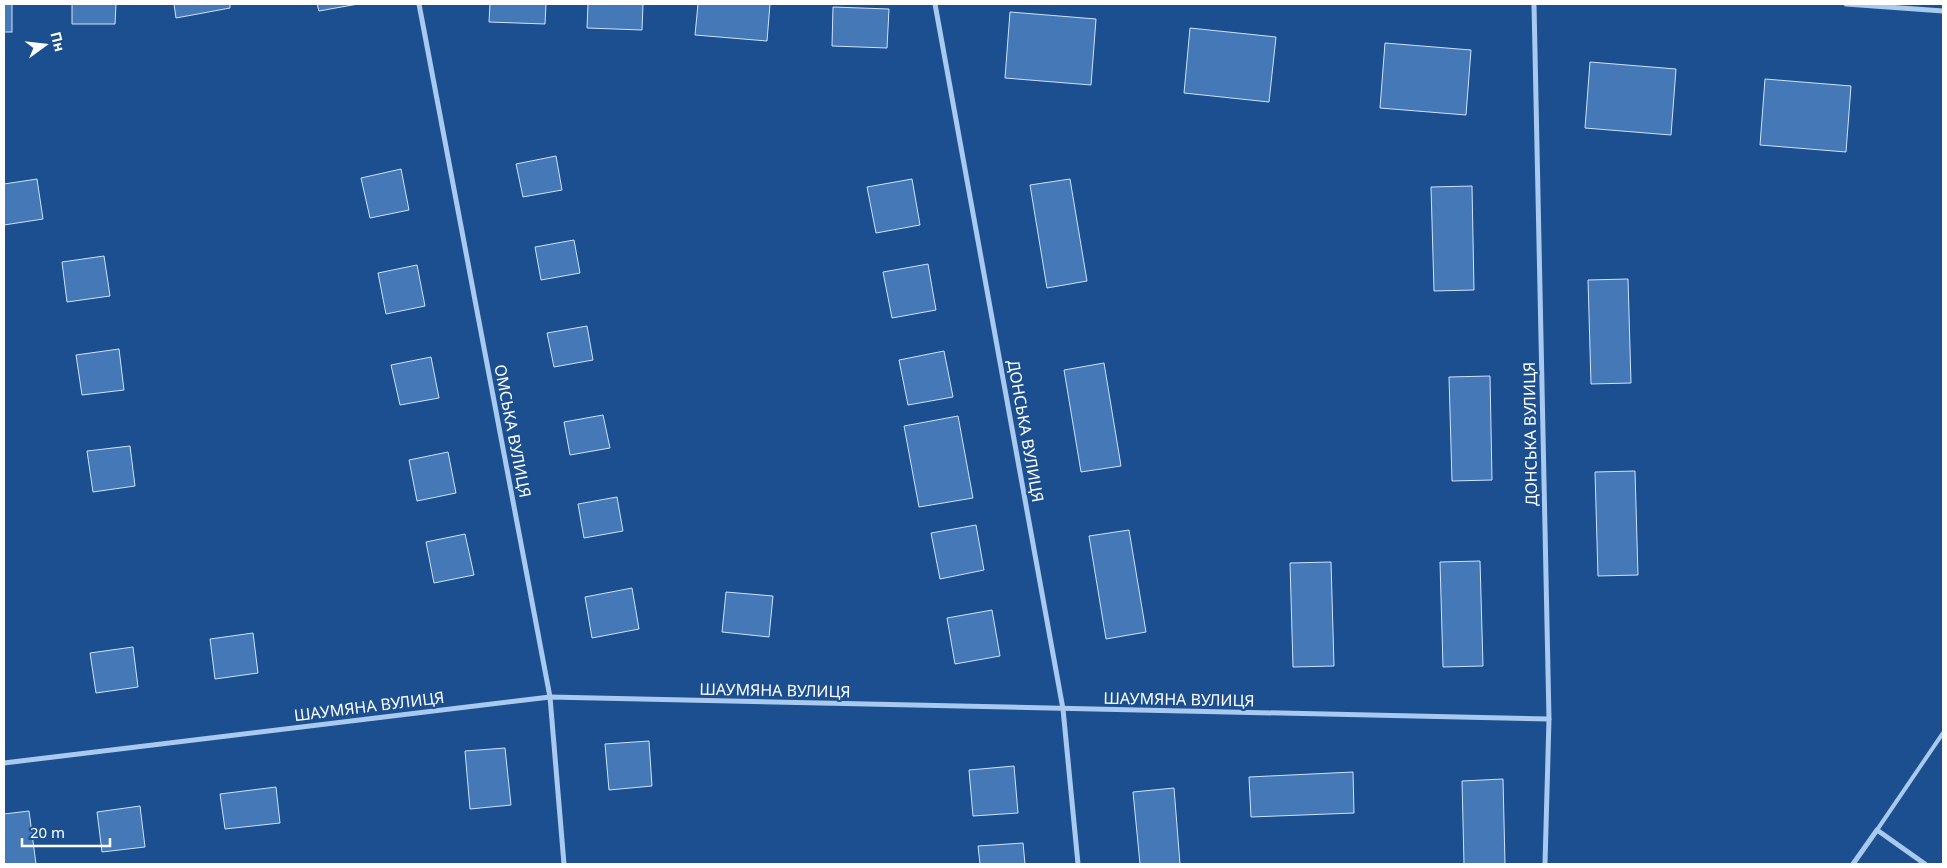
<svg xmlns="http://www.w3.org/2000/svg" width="1947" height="868" font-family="'Noto Sans',sans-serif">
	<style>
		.building { fill: #4478b7; stroke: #cfe3fa }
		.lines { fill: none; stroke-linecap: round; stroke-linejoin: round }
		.lane { stroke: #a9c9ee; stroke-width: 4 }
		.street { stroke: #a9c9ee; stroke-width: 5 }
		.labels { text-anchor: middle; stroke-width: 4.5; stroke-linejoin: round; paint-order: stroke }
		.street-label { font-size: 16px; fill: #fff; stroke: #1b4f8f }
	</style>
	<rect width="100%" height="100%" fill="#1b4f8f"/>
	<!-- building -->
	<g class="building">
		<rect x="4" y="4" width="8" height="28"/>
		<polygon points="72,4 116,4 115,24 72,24"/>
		<polygon points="174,4 230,4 230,8 176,18"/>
		<polygon points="317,4 358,4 319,11"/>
		<polygon points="490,4 546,4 545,24 489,22"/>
		<polygon points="588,4 643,4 642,30 587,28"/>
		<polygon points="698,4 770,4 767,41 695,35"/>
		<polygon points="833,7 889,9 887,48 832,46"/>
		<polygon points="1010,12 1096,19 1091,85 1005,78"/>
		<polygon points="1190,28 1276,37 1269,102 1184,93"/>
		<polygon points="1385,43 1471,50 1466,115 1380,108"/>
		<polygon points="1590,62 1676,69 1671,135 1585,128"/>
		<polygon points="1765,79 1851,86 1846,152 1760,145"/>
		<polygon points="556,156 562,190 523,197 516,164"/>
		<polygon points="401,169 409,210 370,218 361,178"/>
		<polygon points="37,179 43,219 4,225 4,184"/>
		<polygon points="912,179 920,225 876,233 867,187"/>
		<polygon points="1070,179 1087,281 1047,288 1030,185"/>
		<polygon points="1472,186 1474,290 1434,291 1431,187"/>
		<polygon points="574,240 580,273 541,280 535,247"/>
		<polygon points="104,256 110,296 67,302 62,262"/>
		<polygon points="928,264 936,310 892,318 883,272"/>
		<polygon points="417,265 425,306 386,314 378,273"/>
		<polygon points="1628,279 1631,383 1591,384 1588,280"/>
		<polygon points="587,326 593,360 554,367 547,333"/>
		<polygon points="119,349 124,390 82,395 76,355"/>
		<polygon points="944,351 953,397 908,405 899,360"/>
		<polygon points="431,357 439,398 400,405 391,365"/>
		<polygon points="1104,363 1121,466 1081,472 1064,370"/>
		<polygon points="1490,376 1492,480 1452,481 1449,377"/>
		<polygon points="603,415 610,448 570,455 564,422"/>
		<polygon points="958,416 973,498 919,507 904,426"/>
		<polygon points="130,446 135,486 93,492 87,451"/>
		<polygon points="448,452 456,493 417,501 409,460"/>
		<polygon points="1635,471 1638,575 1598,576 1595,472"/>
		<polygon points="617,497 623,531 584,538 578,504"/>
		<polygon points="976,525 984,570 940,579 931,533"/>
		<polygon points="1129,530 1146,632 1106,639 1089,536"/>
		<polygon points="465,534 474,575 434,583 426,542"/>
		<polygon points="1480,561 1483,666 1443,667 1440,562"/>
		<polygon points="1331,562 1334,666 1293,667 1290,563"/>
		<polygon points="632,588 639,629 592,638 585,597"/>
		<polygon points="726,592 773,596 769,637 722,632"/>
		<polygon points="992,610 1000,656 955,664 947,618"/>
		<polygon points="253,633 258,673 215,679 210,639"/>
		<polygon points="133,647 138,687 96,693 90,653"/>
		<polygon points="649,741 652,786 609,790 605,744"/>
		<polygon points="505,748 511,805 470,809 465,751"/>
		<polygon points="1014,766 1018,813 973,816 969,770"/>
		<polygon points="1353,772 1354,813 1251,817 1249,777"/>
		<polygon points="1503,779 1505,864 1464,864 1462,781"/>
		<polygon points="276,787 280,823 225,829 220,794"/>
		<polygon points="1174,788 1180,864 1140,864 1133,792"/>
		<polygon points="140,806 145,847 102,852 97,812"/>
		<polygon points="29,811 36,864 4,864 4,814"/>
		<polygon points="1023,843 1025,864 980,864 978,846"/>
	</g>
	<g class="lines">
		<!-- lane -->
		<polyline class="lane" points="1877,830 1943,733"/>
		<!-- street -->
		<g class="street">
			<polyline points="419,4 550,697 564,864"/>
			<polyline points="935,4 1063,709 1078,864"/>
			<polyline points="1534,4 1549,719 1545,864"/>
			<polyline points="1846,4 1943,11"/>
			<polyline points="4,763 550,697 1549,719"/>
			<polyline points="1853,864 1877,830 1925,864"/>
		</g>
	</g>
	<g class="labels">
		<!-- street labels -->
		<g class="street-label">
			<text transform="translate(513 431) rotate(79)" y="6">ОМСЬКА ВУЛИЦЯ</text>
			<text transform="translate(1026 431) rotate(80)" y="6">ДОНСЬКА ВУЛИЦЯ</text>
			<text transform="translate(1530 434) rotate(-91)" y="6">ДОНСЬКА ВУЛИЦЯ</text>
			<text transform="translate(775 690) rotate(1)" y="6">ШАУМЯНА ВУЛИЦЯ</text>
			<text transform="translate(1179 699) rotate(1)" y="6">ШАУМЯНА ВУЛИЦЯ</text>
			<text transform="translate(369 706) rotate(-7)" y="6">ШАУМЯНА ВУЛИЦЯ</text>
		</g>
	</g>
	<!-- border -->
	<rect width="1947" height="868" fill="none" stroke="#ffffff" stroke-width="10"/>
	<!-- north arrow -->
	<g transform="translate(45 45) rotate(75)" stroke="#1b4f8f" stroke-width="4" paint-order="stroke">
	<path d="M0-4L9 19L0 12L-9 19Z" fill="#ffffff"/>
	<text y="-8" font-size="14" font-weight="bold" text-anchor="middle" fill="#ffffff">Пн</text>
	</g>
	<!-- scale -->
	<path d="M22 838v8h88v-8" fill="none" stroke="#ffffff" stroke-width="2.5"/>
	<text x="30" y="838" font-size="15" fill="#ffffff" stroke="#1b4f8f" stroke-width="4" paint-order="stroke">20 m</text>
</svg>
